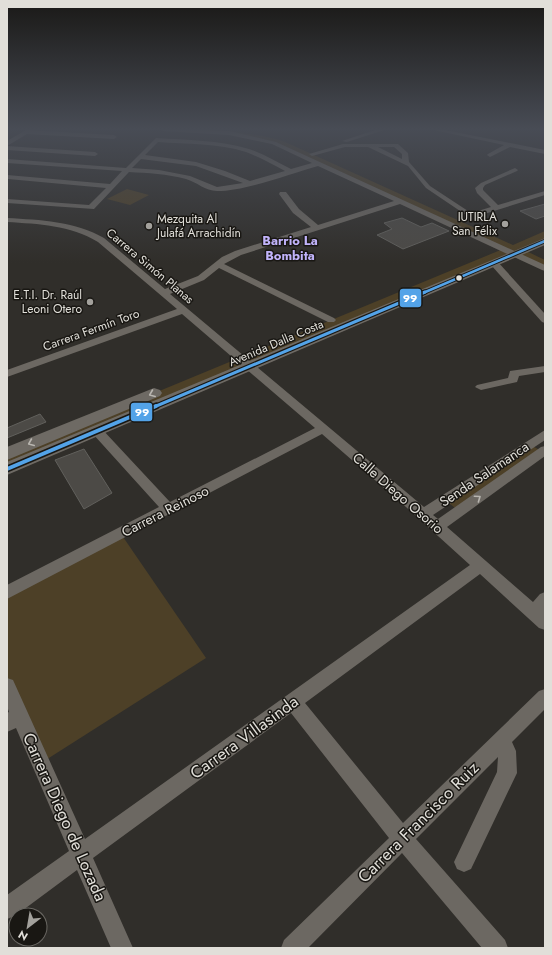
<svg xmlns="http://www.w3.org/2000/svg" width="552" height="955" font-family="Jost,sans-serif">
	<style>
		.green { fill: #4d4027 }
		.building { fill: #4c4a46; stroke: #61605c }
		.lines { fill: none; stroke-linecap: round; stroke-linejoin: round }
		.street { fill: #6c6862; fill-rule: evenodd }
		.secondary { fill: #6e6a64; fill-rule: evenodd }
		.bus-1-far2-casing { stroke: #191713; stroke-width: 4.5 }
		.bus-1-far1-casing { stroke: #191713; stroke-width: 5.5 }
		.bus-1-casing { stroke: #191713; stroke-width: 7 }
		.bus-1-far2 { stroke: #53a3e8; stroke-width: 2.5 }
		.bus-1-far1 { stroke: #53a3e8; stroke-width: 3 }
		.bus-1 { stroke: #53a3e8; stroke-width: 4 }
		.oneway { stroke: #b9b6b0 }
		.oneway2 { stroke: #b8b5af }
		.poi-dot { fill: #a3a19c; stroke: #191713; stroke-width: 1.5 }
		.bus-dot { fill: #e1dfd9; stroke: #191713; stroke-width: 1.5 }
		.labels { text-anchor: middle; stroke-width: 3; stroke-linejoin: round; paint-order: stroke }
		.far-poi-label { font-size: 12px; fill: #e1dfd9; stroke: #191713; text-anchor: end }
		.far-street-label { font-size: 12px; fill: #e1dfd9; stroke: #191713 }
		.far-neighbourhood-label { font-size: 13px; font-weight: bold; fill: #c1b3fa; stroke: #191713 }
		.street-label { font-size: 14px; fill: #e1dfd9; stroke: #191713 }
		.near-street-label { font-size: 17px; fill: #e1dfd9; stroke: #191713 }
		.line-badge { stroke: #191713; stroke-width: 1.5 }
		.badge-label { font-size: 11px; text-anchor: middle; font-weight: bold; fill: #fff }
	</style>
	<rect width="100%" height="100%" fill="#302e2a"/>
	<!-- green -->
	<g class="green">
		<path d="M163,129C205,129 243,130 283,141L513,245L545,231V241L524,250L545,260V268L515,254L7,469V454L503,249L282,146L218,132Z"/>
		<polygon points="127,189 149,195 130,205 107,199"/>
		<polygon points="529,444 543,452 459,511 445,500"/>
		<polygon points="121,534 206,658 41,763 7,686 7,592"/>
	</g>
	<!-- building -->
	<g class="building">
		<polygon points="545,204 545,216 536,219 520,211"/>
		<polygon points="402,218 421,227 432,223 449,231 403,249 377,235 392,229 384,223"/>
		<polygon points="40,414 46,422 7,438 7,428"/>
		<polygon points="84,449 112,493 84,509 55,460"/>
	</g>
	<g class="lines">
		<!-- street -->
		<g class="street">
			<path d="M160,129L229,131L276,142L545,265V271L542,270L400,204L241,255L224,264L334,318L336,320L334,322H328L219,268L204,280L170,294L424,507L545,430V440L433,515L438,519L541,447L545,446V456L447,527L533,602L540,594L545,592V630L539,628L480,574L305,703L403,823L539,691L545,689V709L512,742L516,751L517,773L471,869L464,872L457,869L454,862L497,772L498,757L416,839L505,940L508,948H482L402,853L308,948H281L284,940L389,838L291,713L93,858L133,948H111L77,870L15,916L7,919V895L69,851L16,728L7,732V713L9,712L7,706V678L13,680L85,839L470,565L406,507L322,434L7,599V585L159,507L93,434L91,431L93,428H101L170,502L315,428L182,314L7,377V370L177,309L98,242C70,225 39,224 7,222V218C41,220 74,221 104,238L165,289L198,276L222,257L235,251L311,227L293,213L279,194L280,192H286L299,209L318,225L394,201L318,166C290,174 245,191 217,191C205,191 197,182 186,179C167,174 148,173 129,172L94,209L7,203V199L89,205L106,188L8,179L7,175L110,184L122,171L7,163V159L126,168L156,138C187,140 219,140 249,149C264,154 277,162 291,169L312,163L272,144L229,135L163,131ZM158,142C187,144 218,143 246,152C259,157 272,164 285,171L250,181L225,171L196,162L145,155ZM141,159L196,166L243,183L217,187L190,176L159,170L132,168Z"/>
			<polygon points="378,129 387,129 347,142 342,141"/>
			<polygon points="429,129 440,129 545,150 545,154 510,147 490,157 487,155 488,154 504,145"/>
			<polygon points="26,130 114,135 117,137 114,139 27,134 7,146 7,141"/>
			<path d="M343,144H398L408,153L409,162L430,186L468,211H478L491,207L477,193L475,188L481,183L515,168L518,170L517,171L485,185L483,188V190L498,205L545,191V195L481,215H466L426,188L408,166L368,147H345L312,156L309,154ZM378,147H394L402,154V159Z"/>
			<polygon points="7,146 95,152 98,154 95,156 7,150"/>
			<polygon points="494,260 497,261 545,314 545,323 542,322 491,265 490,263"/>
			<polygon points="545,366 545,372 519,376 517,382 481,390 475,387 477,385 508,378 510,371"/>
		</g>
		<!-- secondary -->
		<g class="secondary">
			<polygon points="545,238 545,245 7,475 7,462"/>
			<polygon points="154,388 160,390 162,393 160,396 7,460 7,447"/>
		</g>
		<!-- bus-1-far2 casing -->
		<g class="bus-1-far2-casing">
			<polyline id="bus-1-far2" points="423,293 545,241"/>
		</g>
		<!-- bus-1-far1 casing -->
		<g class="bus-1-far1-casing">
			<polyline id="bus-1-far1" points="154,407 425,292"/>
		</g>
		<!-- bus-1 casing -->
		<g class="bus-1-casing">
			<polyline id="bus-1" points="7,469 156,406"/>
		</g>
		<!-- bus-1-far2 -->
		<use href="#bus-1-far2" class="bus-1-far2"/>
		<!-- bus-1-far1 -->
		<use href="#bus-1-far1" class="bus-1-far1"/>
		<!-- bus-1 -->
		<use href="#bus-1" class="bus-1"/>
	</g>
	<!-- one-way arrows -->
	<defs><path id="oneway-chevron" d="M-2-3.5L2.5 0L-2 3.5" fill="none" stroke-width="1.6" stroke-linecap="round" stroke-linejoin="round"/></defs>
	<g class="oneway">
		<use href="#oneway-chevron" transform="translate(152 394) rotate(158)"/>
		<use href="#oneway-chevron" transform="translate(31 443) rotate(157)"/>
	</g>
	<use class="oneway2" href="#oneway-chevron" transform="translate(478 498) rotate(-35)"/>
	<!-- sky -->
	<linearGradient id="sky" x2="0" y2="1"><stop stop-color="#1a1917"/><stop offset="0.49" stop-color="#484c55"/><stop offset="1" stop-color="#484c55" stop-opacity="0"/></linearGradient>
	<rect width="552" height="263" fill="url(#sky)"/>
	<!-- markers -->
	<g class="poi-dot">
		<circle cx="505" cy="224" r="4"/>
		<circle cx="149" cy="226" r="4"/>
		<circle cx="90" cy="302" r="4"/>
	</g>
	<circle class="bus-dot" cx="459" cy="278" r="3.5"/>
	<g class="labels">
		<!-- far-poi labels -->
		<g class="far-poi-label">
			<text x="497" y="221">IUTIRLA<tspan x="497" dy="14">San Félix</tspan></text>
			<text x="157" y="223" text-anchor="start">Mezquita Al<tspan x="157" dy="14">Julafá Arrachidín</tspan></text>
			<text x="82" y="299">E.T.I. Dr. Raúl<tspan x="82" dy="14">Leoni Otero</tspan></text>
		</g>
		<!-- far-street labels -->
		<g class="far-street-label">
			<text transform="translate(150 266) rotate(40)" y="4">Carrera Simón Planas</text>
			<text transform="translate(91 330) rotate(-20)" y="4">Carrera Fermín Toro</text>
			<text transform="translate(276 343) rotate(-23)" y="4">Avenida Dalla Costa</text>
		</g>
		<!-- far-neighbourhood labels -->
		<g class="far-neighbourhood-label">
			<text x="290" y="245">Barrio La<tspan x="290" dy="15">Bombita</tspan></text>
		</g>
		<!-- street labels -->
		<g class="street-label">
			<text transform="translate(484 474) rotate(-34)" y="5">Senda Salamanca</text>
			<text transform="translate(398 493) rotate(41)" y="5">Calle Diego Osorio</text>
			<text transform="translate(165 511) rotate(-27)" y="5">Carrera Reinoso</text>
		</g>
		<!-- near-street labels -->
		<g class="near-street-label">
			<text transform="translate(244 737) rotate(-36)" y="6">Carrera Villasinda</text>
			<text transform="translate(65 817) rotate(66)" y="6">Carrera Diego de Lozada</text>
			<text transform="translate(418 822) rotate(-45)" y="6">Carrera Francisco Ruiz</text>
		</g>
	</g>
	<g class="line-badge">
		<rect x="399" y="288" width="23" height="20" rx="4" fill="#53a3e8"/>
		<rect x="130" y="402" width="23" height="20" rx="4" fill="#53a3e8"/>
	</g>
	<g class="badge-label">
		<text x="410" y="302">99</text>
		<text x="142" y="416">99</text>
	</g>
	<!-- border -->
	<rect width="552" height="955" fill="none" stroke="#e1dfd9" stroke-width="16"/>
	<!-- north arrow -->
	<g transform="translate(28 927) rotate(211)"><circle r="19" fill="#191713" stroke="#696762"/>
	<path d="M0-3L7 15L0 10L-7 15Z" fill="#a3a19c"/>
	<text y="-6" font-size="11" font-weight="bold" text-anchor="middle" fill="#e1dfd9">N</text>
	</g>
</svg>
